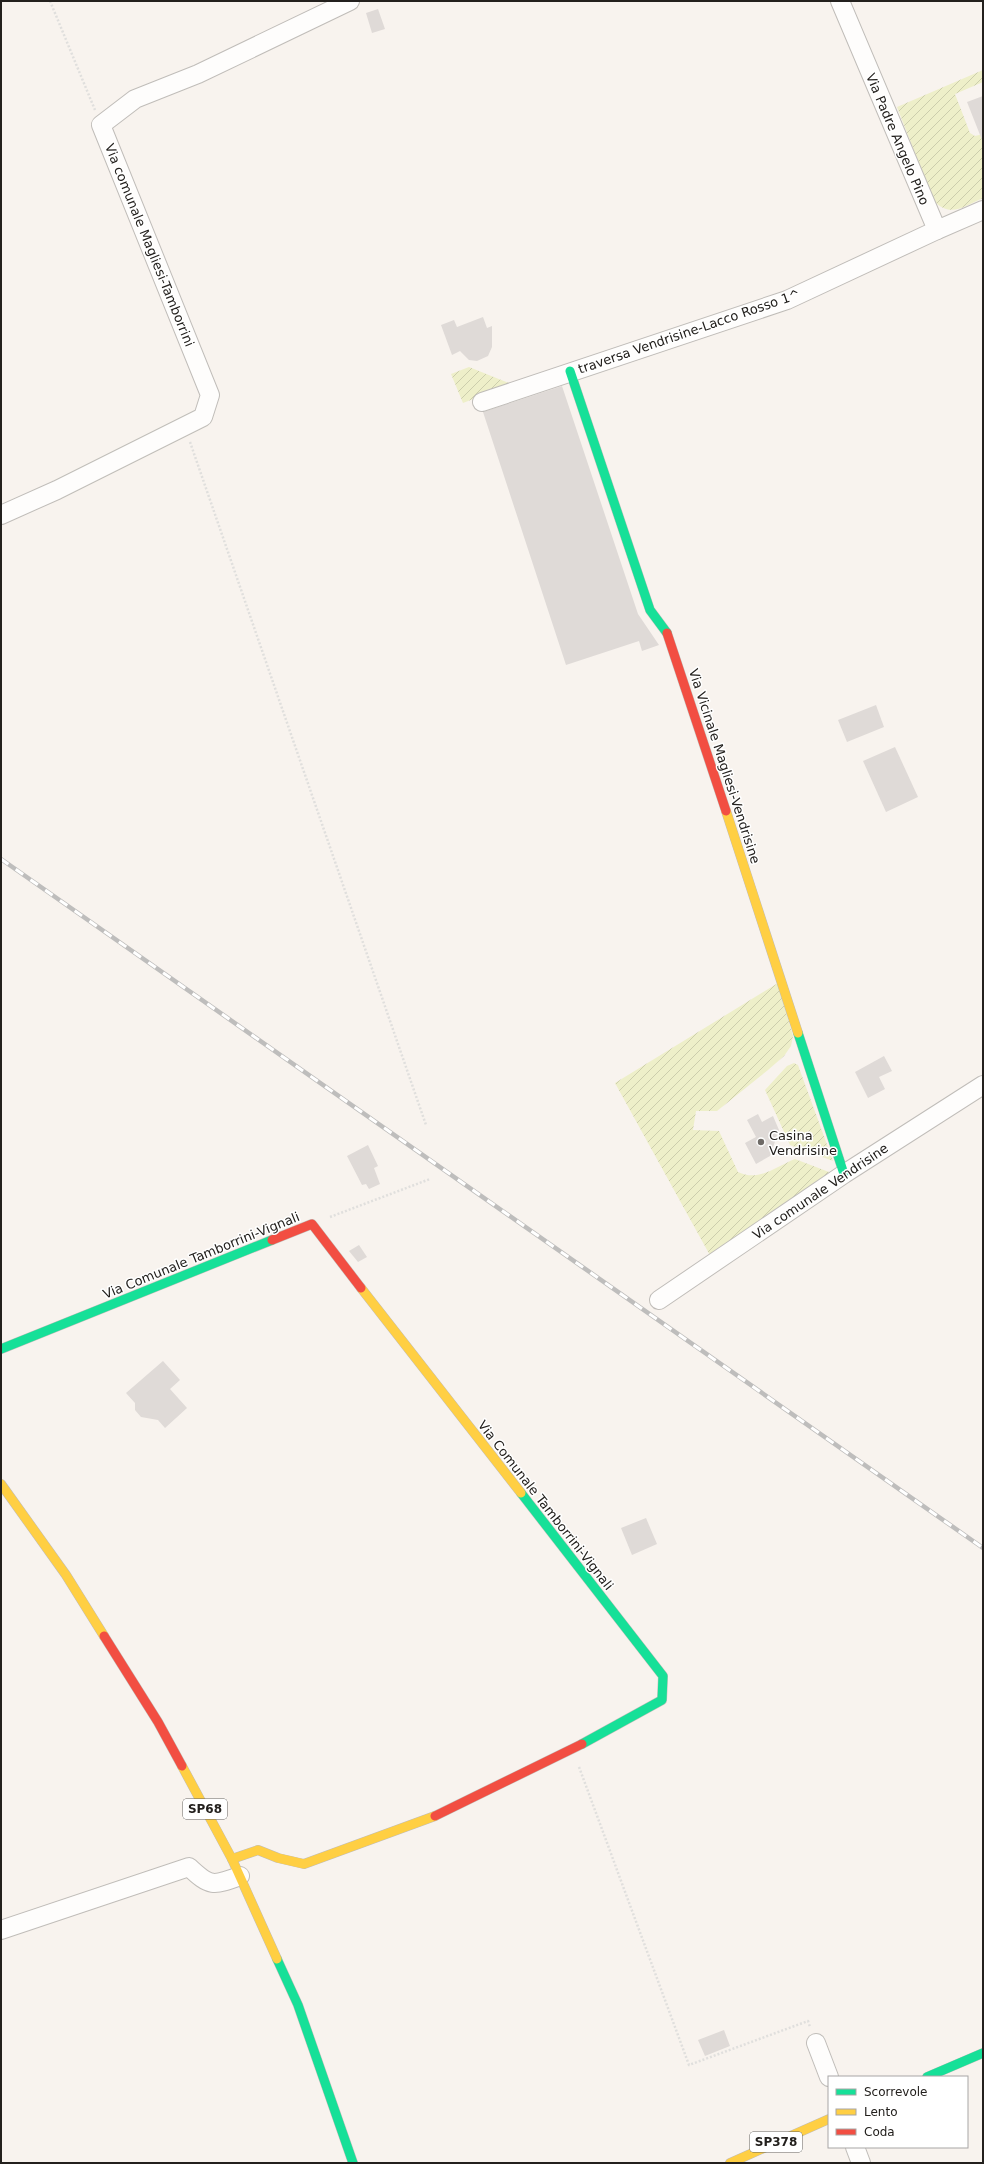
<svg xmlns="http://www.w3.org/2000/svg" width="984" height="2164" font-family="'DejaVu Sans',sans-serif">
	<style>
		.garden { fill: url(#garden-furrows) }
		.building { fill: #dfdad7 }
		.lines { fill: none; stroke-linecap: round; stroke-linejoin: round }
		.street-casing { stroke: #c0bdb9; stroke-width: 20 }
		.fast-casing { stroke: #c0bdb9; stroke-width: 10 }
		.slow-casing { stroke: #c0bdb9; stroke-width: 10 }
		.jam-casing { stroke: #c0bdb9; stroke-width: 10 }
		.path { stroke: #e0dfdd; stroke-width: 2.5; stroke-dasharray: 2 2; stroke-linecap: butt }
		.street { stroke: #fefdfc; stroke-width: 18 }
		.fast { stroke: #16e098; stroke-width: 9 }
		.slow { stroke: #ffcf43; stroke-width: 9 }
		.jam { stroke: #f24e42; stroke-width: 9 }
		.rail-casing { stroke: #bebdbc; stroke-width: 4.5 }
		.rail { stroke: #fff; stroke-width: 3; stroke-dasharray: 9; stroke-linecap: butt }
		.poi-dot { fill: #6e6a66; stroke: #fff; stroke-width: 1.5 }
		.labels { text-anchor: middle; stroke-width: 3; stroke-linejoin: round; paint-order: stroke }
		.shield { fill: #fff; stroke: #656361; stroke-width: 1 }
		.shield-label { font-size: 12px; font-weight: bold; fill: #23201d }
		.street-label { font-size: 13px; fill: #23201d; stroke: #fff }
		.poi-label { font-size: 13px; fill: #23201d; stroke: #fff; text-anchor: start }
	</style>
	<defs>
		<pattern id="garden-furrows" width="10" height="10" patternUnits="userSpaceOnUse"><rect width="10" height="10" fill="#eeefc9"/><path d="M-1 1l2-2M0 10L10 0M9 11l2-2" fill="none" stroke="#cccdac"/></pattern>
	</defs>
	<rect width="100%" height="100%" fill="#f8f3ee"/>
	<!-- garden -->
	<g class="garden">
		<path d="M983,70V82L955,94L970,133L975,136L983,134V198C964,206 950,219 933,200L897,107Z"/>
		<polygon points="469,367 511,384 463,403 451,374"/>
		<path d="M778,983L793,1036L791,1046L784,1056L768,1070L717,1111H696L693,1130L719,1131L738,1172C759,1182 775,1167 795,1159L829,1172L833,1177L712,1259L615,1083Z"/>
		<polygon points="794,1063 798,1065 833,1161 790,1145 765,1090 787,1066"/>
	</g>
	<!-- building -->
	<g class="building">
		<polygon points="378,9 385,29 372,33 366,13"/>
		<polygon points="983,96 983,140 982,140 967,102"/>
		<polygon points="483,317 487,328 492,326 492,347 488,356 477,361 469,360 460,351 452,355 441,325 454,320 457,327"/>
		<polygon points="562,386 638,614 659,645 642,651 639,641 566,665 483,412"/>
		<polygon points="876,705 884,727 847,742 838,720"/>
		<polygon points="895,747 918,797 886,812 863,761"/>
		<polygon points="884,1056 892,1071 879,1077 885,1089 868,1098 855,1072"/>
		<polygon points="758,1114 762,1122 773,1116 779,1130 770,1156 756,1164 745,1143 756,1137 747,1120"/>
		<polygon points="368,1145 378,1166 374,1168 380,1184 369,1189 366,1184 362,1185 347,1156"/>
		<polygon points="359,1245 367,1257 358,1262 349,1251"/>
		<polygon points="163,1361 180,1380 170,1389 187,1408 165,1428 158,1420 141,1417 135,1410 135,1403 126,1393"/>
		<polygon points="646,1518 657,1544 632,1555 621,1528"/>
		<polygon points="724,2030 730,2046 705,2056 698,2040"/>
	</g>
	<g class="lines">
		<!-- street casing -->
		<g class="street-casing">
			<g id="street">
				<polyline points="840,1 937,230 983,210"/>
				<polyline points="482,402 787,300 937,230"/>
				<polyline points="1,515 57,490 203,417 210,395 101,125 135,99 198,74 350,1"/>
				<polyline points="659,1300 844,1174 983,1085"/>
				<path d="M1,1930L189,1867C210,1887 213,1886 240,1876"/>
				<polyline points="816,2043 829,2077"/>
				<polyline points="855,2147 861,2163"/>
			</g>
		</g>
		<!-- fast casing -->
		<g class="fast-casing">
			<g id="fast">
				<polyline points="570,371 650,610 667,633"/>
				<polyline points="798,1033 844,1174"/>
				<polyline points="1,1349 272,1240"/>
				<polyline points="521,1493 663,1676 662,1700 582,1744"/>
				<polyline points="277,1959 298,2005 353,2163"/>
				<polyline points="927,2077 983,2053"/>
			</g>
		</g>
		<!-- slow casing -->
		<g class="slow-casing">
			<g id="slow">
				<polyline points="726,811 798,1033"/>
				<polyline points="361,1288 521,1493"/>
				<polyline points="1,1484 66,1575 104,1636"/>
				<polyline points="182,1766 232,1859 277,1959"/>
				<polyline points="232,1859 258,1850 278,1858 304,1864 435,1816"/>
				<polyline points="730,2163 829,2119"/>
			</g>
		</g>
		<!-- jam casing -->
		<g class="jam-casing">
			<g id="jam">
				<polyline points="667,633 726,811"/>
				<polyline points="272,1240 312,1224 361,1288"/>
				<polyline points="104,1636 158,1722 182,1766"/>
				<polyline points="435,1816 582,1744"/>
			</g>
		</g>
		<!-- path -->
		<g class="path">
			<polyline points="50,1 95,110"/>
			<polyline points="190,442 426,1125"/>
			<polyline points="330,1217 430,1179"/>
			<polyline points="579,1767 689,2065 808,2021 810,2027"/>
		</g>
		<!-- street -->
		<use href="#street" class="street"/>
		<!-- fast -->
		<use href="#fast" class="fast"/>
		<!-- slow -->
		<use href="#slow" class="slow"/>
		<!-- jam -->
		<use href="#jam" class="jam"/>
		<!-- rail casing -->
		<g class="rail-casing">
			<polyline id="rail" points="1,859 983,1548"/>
		</g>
		<!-- rail -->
		<use href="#rail" class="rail"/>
	</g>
	<!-- markers -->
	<circle class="poi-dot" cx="761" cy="1142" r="4"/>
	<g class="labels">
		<!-- shield labels -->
		<g class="shield">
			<rect x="183" y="1799" width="44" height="20" rx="3"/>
			<rect x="750" y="2132" width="52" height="20" rx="3"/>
		</g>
		<g class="shield-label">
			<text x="205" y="1813">SP68</text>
			<text x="776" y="2146">SP378</text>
		</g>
		<!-- street labels -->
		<g class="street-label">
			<text transform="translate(898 139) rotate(67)" y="5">Via Padre Angelo Pino</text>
			<text transform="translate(150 245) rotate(68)" y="5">Via comunale Magliesi-Tamborrini</text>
			<text transform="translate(689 331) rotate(-19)" y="5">traversa Vendrisine-Lacco Rosso 1^</text>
			<text transform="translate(725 766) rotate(72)" y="5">Via Vicinale Magliesi-Vendrisine</text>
			<text transform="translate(820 1191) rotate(-34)" y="5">Via comunale Vendrisine</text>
			<text transform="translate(201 1255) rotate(-22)" y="5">Via Comunale Tamborrini-Vignali</text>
			<text transform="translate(546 1505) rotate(52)" y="5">Via Comunale Tamborrini-Vignali</text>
		</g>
		<!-- poi labels -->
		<g class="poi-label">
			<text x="769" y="1140">Casina<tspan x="769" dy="15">Vendrisine</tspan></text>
		</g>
	</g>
	<!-- border -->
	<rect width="984" height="2164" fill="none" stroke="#23201d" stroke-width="4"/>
	<!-- legend -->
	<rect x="828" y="2076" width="140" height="72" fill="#ffffff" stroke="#a7a6a5"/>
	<rect x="836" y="2089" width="20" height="6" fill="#16e098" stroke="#a7a6a5"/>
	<text x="864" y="2096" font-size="12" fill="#23201d">Scorrevole</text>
	<rect x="836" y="2109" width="20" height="6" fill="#ffcf43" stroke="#a7a6a5"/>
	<text x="864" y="2116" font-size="12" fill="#23201d">Lento</text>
	<rect x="836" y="2129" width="20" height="6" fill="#f24e42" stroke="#a7a6a5"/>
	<text x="864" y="2136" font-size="12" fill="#23201d">Coda</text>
</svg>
